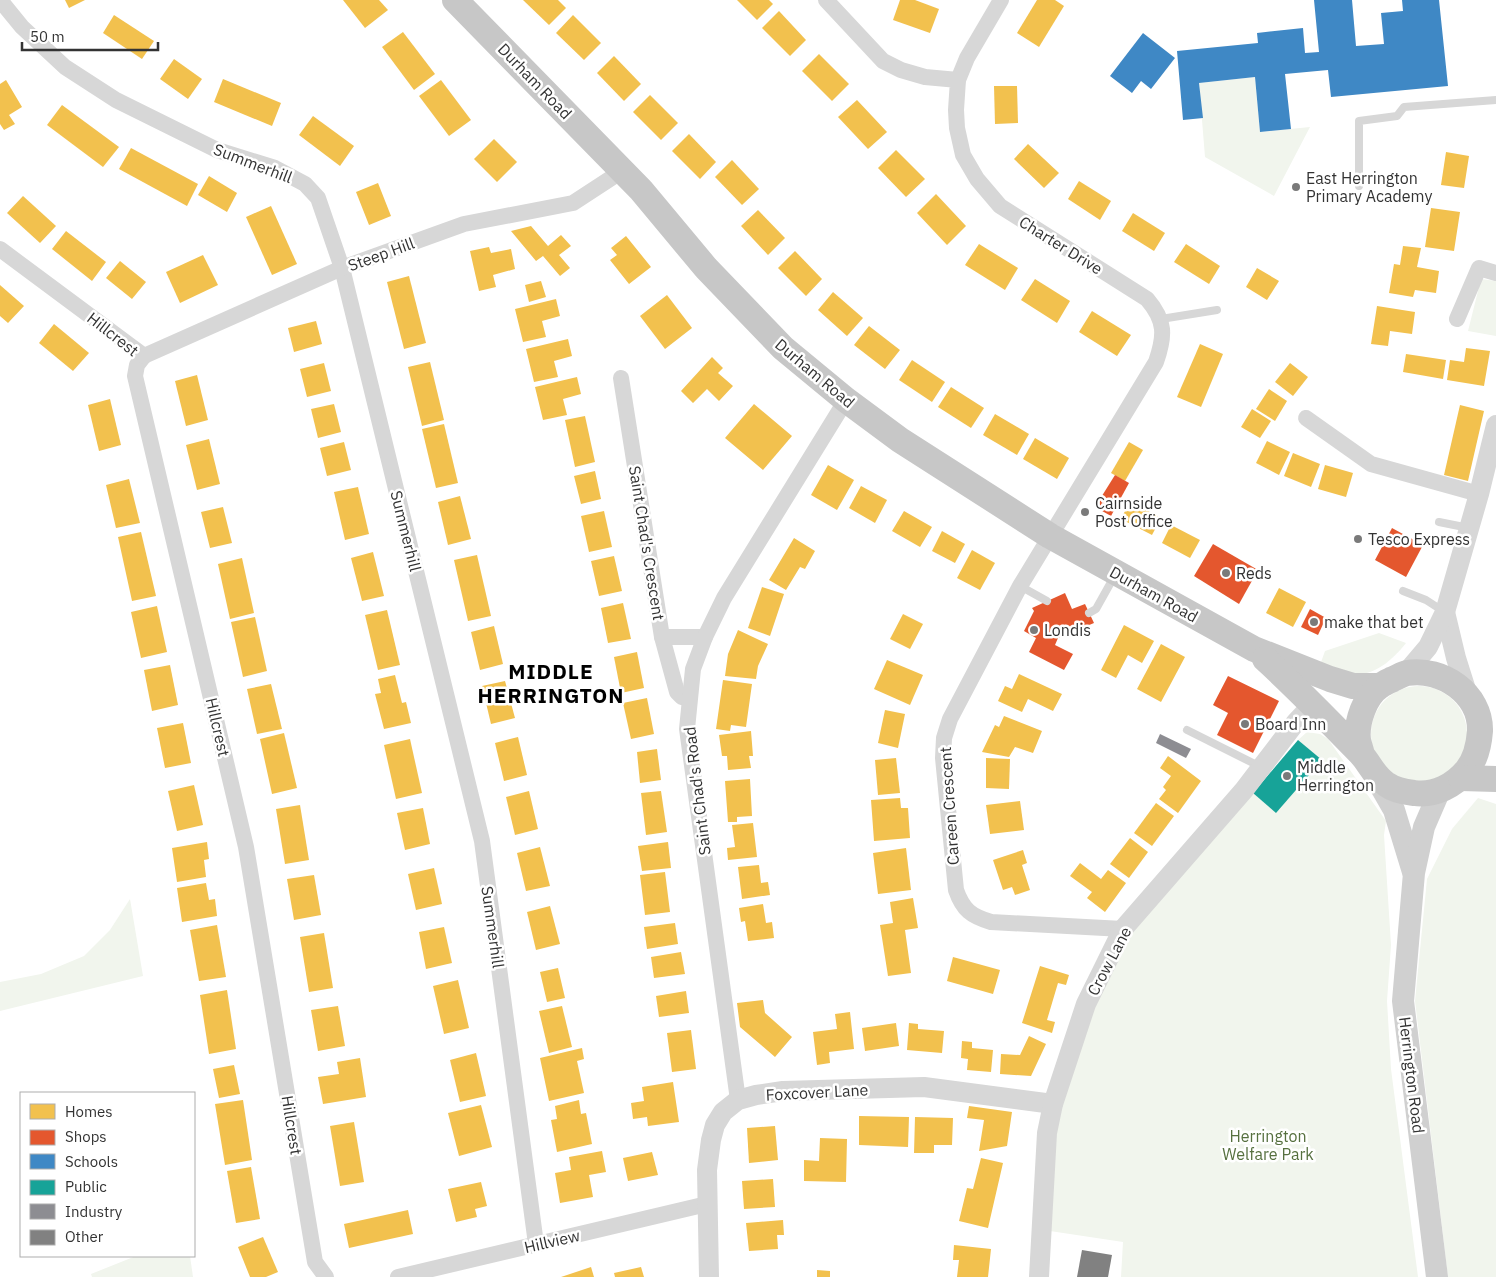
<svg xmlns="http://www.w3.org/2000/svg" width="1496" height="1277" font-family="'IBM Plex Sans',sans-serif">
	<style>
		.green { fill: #f1f5ed }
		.homes { fill: #f2c14e }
		.shops { fill: #e4572e }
		.schools { fill: #3f88c5 }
		.public { fill: #17a398 }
		.industry { fill: #8d8d92 }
		.building { fill: #818181 }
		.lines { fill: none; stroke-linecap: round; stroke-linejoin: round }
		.service { stroke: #d7d7d7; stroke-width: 8 }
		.minor { stroke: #d7d7d7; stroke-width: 16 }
		.tertiary { stroke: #d7d7d7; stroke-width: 20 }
		.secondary { stroke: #d0d0d0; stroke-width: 22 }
		.trunk { stroke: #c7c7c7; stroke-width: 26 }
		.poi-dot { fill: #7a7a7a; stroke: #fff; stroke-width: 2 }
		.labels { text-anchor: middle; stroke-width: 5; stroke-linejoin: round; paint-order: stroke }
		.street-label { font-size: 16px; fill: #333; stroke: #fff }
		.poi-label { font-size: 16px; fill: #333; stroke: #fff; text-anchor: start }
		.park-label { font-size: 16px; fill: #56703f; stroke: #fff }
		.district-label { font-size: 21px; font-weight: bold; letter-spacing: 1px; fill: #000; stroke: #fff }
	</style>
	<rect width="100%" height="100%" fill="#fff"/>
	<!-- green -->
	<g class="green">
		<polygon points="1255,77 1260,132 1310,127 1274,196 1205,157 1199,83"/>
		<polygon points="1481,279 1496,281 1496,336 1468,331"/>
		<path d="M1379,633L1406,643C1394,658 1376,676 1354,674C1343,673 1331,668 1320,665L1325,651Z"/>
		<circle cx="1419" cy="734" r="48"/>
		<polygon points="1307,732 1320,734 1328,739 1386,821 1384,835 1391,945 1387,1001 1391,1069 1418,1277 1121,1277 1123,1242 1050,1231 1055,1135 1060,1105 1093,1007 1125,941 1253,793 1276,812 1298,740"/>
		<polygon points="1478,798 1496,804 1496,1277 1448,1277 1415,1001 1427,879 1452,829"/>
		<polygon points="130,899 143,976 0,1011 0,982 41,974 84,956 110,930"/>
		<polygon points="136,1256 190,1256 193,1277 92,1277 91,1274"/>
	</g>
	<!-- homes -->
	<g class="homes">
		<polygon points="65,0 85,0 69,8"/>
		<polygon points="343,0 379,0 388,10 365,28"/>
		<polygon points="523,0 558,0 566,8 549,25"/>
		<polygon points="737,0 769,0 773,4 757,20"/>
		<polygon points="900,0 915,0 939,9 930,33 893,20"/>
		<polygon points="1037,0 1055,0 1064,6 1039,47 1017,33"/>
		<polygon points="779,11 806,40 790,56 762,28"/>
		<polygon points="114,15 154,41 142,59 103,33"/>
		<polygon points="573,15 601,43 584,60 556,33"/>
		<polygon points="403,32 435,74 414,90 382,47"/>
		<polygon points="819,54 849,84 832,101 802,71"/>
		<polygon points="614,56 641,84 624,101 597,73"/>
		<polygon points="174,59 202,79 188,99 160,79"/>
		<polygon points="223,79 281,103 272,126 214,102"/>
		<polygon points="6,80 22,107 9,115 15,124 4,130 0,124 0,84"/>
		<polygon points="441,80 471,120 449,136 419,96"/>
		<polygon points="994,86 1017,86 1018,123 995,124"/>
		<polygon points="650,95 678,123 661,140 633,112"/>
		<polygon points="857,100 887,132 868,149 838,117"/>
		<polygon points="62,105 119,147 103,167 47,125"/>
		<polygon points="313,116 354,146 340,166 299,135"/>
		<polygon points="689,134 716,162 700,179 672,151"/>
		<polygon points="494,139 517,162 497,182 474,159"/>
		<polygon points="1028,144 1059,173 1044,188 1014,159"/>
		<polygon points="131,148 198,184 187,206 119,169"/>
		<polygon points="896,150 925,179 906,197 878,168"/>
		<polygon points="1446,152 1469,156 1464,188 1441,185"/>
		<polygon points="732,160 759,189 742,205 715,177"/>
		<polygon points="209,176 237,193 227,212 198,195"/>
		<polygon points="1079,181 1111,201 1100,220 1068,199"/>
		<polygon points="378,183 391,216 369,225 356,192"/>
		<polygon points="936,194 966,226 947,245 917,213"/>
		<polygon points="23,196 56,226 40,243 7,213"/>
		<polygon points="271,206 297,264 272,275 246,217"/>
		<polygon points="1431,208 1460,212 1454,251 1425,247"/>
		<polygon points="758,210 785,238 768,255 741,226"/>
		<polygon points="1133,213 1165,233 1154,251 1122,231"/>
		<polygon points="531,226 548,246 561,235 571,246 559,255 570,268 560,276 543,256 536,261 511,231"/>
		<polygon points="66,231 106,262 92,281 52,249"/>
		<polygon points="626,236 651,267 629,284 610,260 617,255 611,248"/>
		<polygon points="979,244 1018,268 1005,290 965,265"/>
		<polygon points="1186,244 1220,266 1209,284 1174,262"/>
		<polygon points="1403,246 1421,248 1417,267 1439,271 1436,293 1415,290 1413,297 1389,293 1394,264 1400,265"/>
		<polygon points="489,247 491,253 511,249 515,269 493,275 496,287 479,291 470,251"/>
		<polygon points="795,251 822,279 806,296 778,268"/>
		<polygon points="203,255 218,285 180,303 166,272"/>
		<polygon points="120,261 146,282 132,299 106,278"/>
		<polygon points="1257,268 1279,281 1267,300 1246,287"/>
		<polygon points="409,276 426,343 404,349 387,282"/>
		<polygon points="1035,279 1070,301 1057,323 1021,300"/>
		<polygon points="541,281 546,297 529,302 525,285"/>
		<polygon points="0,285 24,306 8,323 0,316"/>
		<polygon points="833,292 863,318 847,336 818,310"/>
		<polygon points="667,295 692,328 665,349 640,316"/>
		<polygon points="556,299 560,316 542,321 546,337 523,342 515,309"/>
		<polygon points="1377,306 1415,312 1412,334 1390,331 1388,346 1371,344"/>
		<polygon points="1092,311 1131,335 1117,356 1079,332"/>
		<polygon points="316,321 322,344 294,352 288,328"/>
		<polygon points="54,324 89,353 73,371 39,343"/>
		<polygon points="869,326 900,350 885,369 854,345"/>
		<polygon points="568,339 572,356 554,361 558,377 534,382 526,349"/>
		<polygon points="1200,344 1223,354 1201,407 1177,397"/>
		<polygon points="1466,348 1490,351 1484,386 1447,380 1450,360 1464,362"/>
		<polygon points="1406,354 1446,360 1443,379 1403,372"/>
		<polygon points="712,357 723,368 718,373 733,386 719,401 707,389 693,403 681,391"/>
		<polygon points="912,360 945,382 932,402 899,380"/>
		<polygon points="430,362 444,420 422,426 408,367"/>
		<polygon points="324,363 331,391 307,397 300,369"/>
		<polygon points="1290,363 1308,377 1293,396 1275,382"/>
		<polygon points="197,375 208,420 186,426 175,381"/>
		<polygon points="577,377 581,394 563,399 567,415 543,420 535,387"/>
		<polygon points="951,387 984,408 971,428 938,407"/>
		<polygon points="1269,389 1287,401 1275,421 1256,409"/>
		<polygon points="110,399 121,445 99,451 88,405"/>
		<polygon points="334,404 341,432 318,438 311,409"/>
		<polygon points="754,404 792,436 763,470 725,438"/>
		<polygon points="1460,405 1484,411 1468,481 1444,475"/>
		<polygon points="1252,409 1271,421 1260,438 1241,427"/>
		<polygon points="995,414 1029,434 1017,455 983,435"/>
		<polygon points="585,416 595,462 575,467 565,420"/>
		<polygon points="444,424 458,483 436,488 422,429"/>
		<polygon points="1035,438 1069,458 1057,479 1023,459"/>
		<polygon points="209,439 220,484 197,490 186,445"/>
		<polygon points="1267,441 1290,452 1279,475 1256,463"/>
		<polygon points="344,442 351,470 327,476 320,448"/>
		<polygon points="1129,442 1143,450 1125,481 1111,473"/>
		<polygon points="1293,453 1320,464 1311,487 1284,476"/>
		<polygon points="828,465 854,480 837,510 811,495"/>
		<polygon points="1325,465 1353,473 1346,497 1318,489"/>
		<polygon points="595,471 601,499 581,504 574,476"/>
		<polygon points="129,479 140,523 116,528 106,485"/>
		<polygon points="861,486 887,500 875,523 849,508"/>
		<polygon points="358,487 369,534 345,540 334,492"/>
		<polygon points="460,496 471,539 448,545 438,502"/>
		<polygon points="1130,501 1161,518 1152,535 1121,519"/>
		<polygon points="223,507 232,543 210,548 201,512"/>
		<polygon points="604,511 612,547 589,552 581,516"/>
		<polygon points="904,511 932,527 920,547 892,531"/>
		<polygon points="1171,525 1200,540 1190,558 1162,543"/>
		<polygon points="942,531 965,544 955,563 932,551"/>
		<polygon points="141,532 156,596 132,601 118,537"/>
		<polygon points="794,538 815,551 805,569 800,567 786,590 769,580"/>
		<polygon points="972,550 995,563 980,590 957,578"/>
		<polygon points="373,552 384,596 362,601 351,558"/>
		<polygon points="477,555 491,616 468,621 454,560"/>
		<polygon points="614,556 622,591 599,596 591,561"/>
		<polygon points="242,558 254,613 230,619 218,564"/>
		<polygon points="762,587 784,594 770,636 748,628"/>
		<polygon points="1279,588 1306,602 1293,627 1266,613"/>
		<polygon points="623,603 631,639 608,643 601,608"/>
		<polygon points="157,606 167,652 141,658 131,612"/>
		<polygon points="387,610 400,665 378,670 365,615"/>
		<polygon points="903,614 923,624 910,649 890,639"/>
		<polygon points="255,617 267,671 243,677 231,622"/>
		<polygon points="1124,625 1154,641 1142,663 1128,655 1116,678 1101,670"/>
		<polygon points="494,626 503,664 480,670 471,632"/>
		<polygon points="738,630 768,644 758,666 756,679 725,676 728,654"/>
		<polygon points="1161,644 1185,657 1161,702 1137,689"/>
		<polygon points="637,652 644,688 621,693 614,657"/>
		<polygon points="887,660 923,675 910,705 874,689"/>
		<polygon points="170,665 178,705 152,711 144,670"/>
		<polygon points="1019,674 1062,694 1053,711 1028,699 1022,712 998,701 1005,686 1012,689"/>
		<polygon points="395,675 402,703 406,702 411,723 384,729 375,694 381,693 378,679"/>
		<polygon points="723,680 752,684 746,727 731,725 730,731 716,729"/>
		<polygon points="505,681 515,718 491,724 482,686"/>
		<polygon points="271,684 282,729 257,734 247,689"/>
		<polygon points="647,698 654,734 631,739 623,703"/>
		<polygon points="885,710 905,714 898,748 878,743"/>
		<polygon points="1004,716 1042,731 1033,753 1015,747 1009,757 982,752 995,725 999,727"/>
		<polygon points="183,723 191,763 165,768 157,728"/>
		<polygon points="751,731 753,756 749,756 751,768 728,770 727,756 722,756 719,735"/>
		<polygon points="284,733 297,788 272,794 260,739"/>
		<polygon points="518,737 527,775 504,781 495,743"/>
		<polygon points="410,739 422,793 396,799 384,745"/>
		<polygon points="657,749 661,780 640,783 637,752"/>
		<polygon points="1168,756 1201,781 1178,813 1159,799 1166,790 1163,787 1171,776 1160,768"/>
		<polygon points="896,758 900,793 878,795 875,760"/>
		<polygon points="986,758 1010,759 1009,789 986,788"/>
		<polygon points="750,779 752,816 737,817 737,822 728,822 725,781"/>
		<polygon points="194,785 203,825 177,831 168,791"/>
		<polygon points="529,791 538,829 515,835 506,797"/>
		<polygon points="661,791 667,832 646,835 641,793"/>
		<polygon points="900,798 901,808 908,808 910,838 874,841 871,800"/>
		<polygon points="1020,801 1024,830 990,834 986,805"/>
		<polygon points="1156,803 1174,816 1152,846 1134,833"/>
		<polygon points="300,805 309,860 285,864 276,809"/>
		<polygon points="423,808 430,844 405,850 397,813"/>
		<polygon points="753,823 757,857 728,860 727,848 735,847 732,825"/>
		<polygon points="1130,838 1148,852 1129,878 1110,864"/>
		<polygon points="207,842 209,859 204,860 206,877 177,882 172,848"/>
		<polygon points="668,842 671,868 642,871 638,846"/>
		<polygon points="540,847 550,886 526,891 517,853"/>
		<polygon points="906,848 911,890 878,894 873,853"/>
		<polygon points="1023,850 1027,863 1022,865 1030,890 1015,895 1012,887 1003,890 993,860"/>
		<polygon points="1080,863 1101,879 1108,870 1126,883 1105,912 1087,898 1092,892 1070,876"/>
		<polygon points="759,865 761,883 768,882 770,895 742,899 738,867"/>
		<polygon points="434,868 442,904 416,910 408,874"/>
		<polygon points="665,872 670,912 645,915 640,875"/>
		<polygon points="314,875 321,915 294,920 287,879"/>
		<polygon points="206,883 209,900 215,899 217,916 182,922 177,888"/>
		<polygon points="913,898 918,928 905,930 911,973 888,976 880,925 893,923 890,902"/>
		<polygon points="763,904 766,923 772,922 774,938 748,941 745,921 741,922 739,908"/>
		<polygon points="550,906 560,944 536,950 527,912"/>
		<polygon points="675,923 678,944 647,949 644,927"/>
		<polygon points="217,925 226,977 199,981 190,930"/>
		<polygon points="444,927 452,963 426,969 419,932"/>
		<polygon points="324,933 333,988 309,992 300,937"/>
		<polygon points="681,952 685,974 654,978 651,957"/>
		<polygon points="953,957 1000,970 993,994 947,981"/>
		<polygon points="1040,966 1069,975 1066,985 1058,983 1047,1020 1055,1022 1052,1033 1022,1023"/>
		<polygon points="558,968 565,998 547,1002 540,972"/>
		<polygon points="458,980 469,1028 444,1034 433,986"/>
		<polygon points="227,990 236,1049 209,1054 200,995"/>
		<polygon points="686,991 689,1013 659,1017 656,996"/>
		<polygon points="763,1000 765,1013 792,1037 775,1057 740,1027 737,1003"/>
		<polygon points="338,1006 345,1046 318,1051 311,1010"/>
		<polygon points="562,1006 572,1047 549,1053 539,1011"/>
		<polygon points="850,1012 854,1049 829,1052 830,1063 817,1065 813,1032 837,1029 835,1014"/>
		<polygon points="896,1023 899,1046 865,1051 862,1028"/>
		<polygon points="909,1023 918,1024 918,1029 944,1031 942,1053 907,1050"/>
		<polygon points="691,1030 696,1069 672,1072 667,1033"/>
		<polygon points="1029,1036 1046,1044 1031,1076 1000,1074 1001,1054 1020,1055"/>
		<polygon points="962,1041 972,1042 972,1048 993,1050 991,1072 967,1070 968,1059 961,1058"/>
		<polygon points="582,1048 584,1059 577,1061 584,1093 549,1101 540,1058"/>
		<polygon points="476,1053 486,1096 460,1102 450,1060"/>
		<polygon points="360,1058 366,1097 323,1104 318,1077 339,1074 337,1062"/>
		<polygon points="234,1065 240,1094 219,1098 213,1069"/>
		<polygon points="673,1082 679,1122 648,1126 647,1117 633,1119 631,1103 644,1101 642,1087"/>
		<polygon points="243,1100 252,1160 225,1165 215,1104"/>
		<polygon points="579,1100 581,1114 586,1113 592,1144 557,1152 551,1120 557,1119 555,1106"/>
		<polygon points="481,1105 492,1147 459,1156 448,1113"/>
		<polygon points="969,1106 1012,1112 1007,1146 979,1151 984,1120 967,1118"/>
		<polygon points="859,1116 909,1117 908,1147 859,1145"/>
		<polygon points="915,1117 953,1118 952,1145 934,1145 934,1153 914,1153"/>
		<polygon points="354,1122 364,1182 340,1186 330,1126"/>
		<polygon points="775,1126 778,1160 749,1163 747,1128"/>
		<polygon points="820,1138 847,1139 846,1182 804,1181 804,1160 819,1161"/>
		<polygon points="602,1151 606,1172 589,1175 593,1197 560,1203 555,1173 571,1170 569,1157"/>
		<polygon points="652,1152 658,1175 628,1181 623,1158"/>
		<polygon points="981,1158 1003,1163 988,1228 959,1221 967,1188 973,1189"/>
		<polygon points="251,1167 260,1219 236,1223 227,1171"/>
		<polygon points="773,1179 775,1207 744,1209 742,1181"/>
		<polygon points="481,1182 487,1206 475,1209 477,1217 456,1222 448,1189"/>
		<polygon points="408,1210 413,1234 349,1248 344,1224"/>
		<polygon points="783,1220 784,1235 777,1235 778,1249 749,1251 746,1223"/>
		<polygon points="263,1237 278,1272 266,1277 250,1277 238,1247"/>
		<polygon points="954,1245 991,1249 988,1277 957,1277 959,1260 953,1260"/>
		<polygon points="591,1267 594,1277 561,1277"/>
		<polygon points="641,1267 644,1277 615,1277 614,1273"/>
		<polygon points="817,1270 830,1271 830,1277 817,1277"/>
	</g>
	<!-- shops -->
	<g class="shops">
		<polygon points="1115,475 1129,483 1111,516 1095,507"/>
		<polygon points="1392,528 1423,545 1406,577 1375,560"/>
		<polygon points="1213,544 1258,570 1239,604 1194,576"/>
		<polygon points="1065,593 1072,609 1085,604 1094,623 1058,638 1055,645 1073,654 1064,670 1029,652 1036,638 1024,631 1034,611 1032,608"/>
		<polygon points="1310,609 1326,618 1318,635 1301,627"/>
		<polygon points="1228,676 1279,701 1253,753 1217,735 1228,713 1213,705"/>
	</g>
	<!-- schools -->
	<g class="schools">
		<polygon points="1314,0 1352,0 1356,46 1384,44 1381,13 1403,11 1402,0 1439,0 1448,86 1331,97 1328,70 1285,74 1291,129 1260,132 1255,77 1199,83 1203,118 1183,120 1177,51 1258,43 1257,33 1303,28 1305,53 1319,52"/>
		<polygon points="1143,33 1175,58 1151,89 1141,81 1132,93 1110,76"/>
	</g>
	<!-- public -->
	<polygon class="public" points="1298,740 1322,760 1276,813 1253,793"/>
	<!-- industry -->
	<polygon class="industry" points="1160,734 1191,749 1186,758 1156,743"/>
	<!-- building -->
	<polygon class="building" points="1082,1250 1112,1255 1108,1277 1077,1277"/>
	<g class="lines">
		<!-- service -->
		<g class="service">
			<polyline points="1359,186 1359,121 1397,116 1404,107 1496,100"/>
			<polyline points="1161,319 1217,310"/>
			<polyline points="1439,522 1469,528"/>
			<polyline points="1020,586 1047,601"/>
			<polyline points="1403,591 1426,600 1443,611"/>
			<polyline points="1089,613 1096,609 1115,575"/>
			<polyline points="1187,730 1261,767"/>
		</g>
		<!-- minor -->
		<g class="minor">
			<polyline points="0,0 22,27 65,67 116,100 217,150 275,168 305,184 318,198 342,268 482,841 536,1244"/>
			<path d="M826,0L883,61L901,70L925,77L958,80L956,110L957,128L963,155L977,179L1000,206L1147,299C1166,321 1165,336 1156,362L1020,586L950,719L944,738L943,758L956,890C963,910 971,916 991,922L1123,929"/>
			<polyline points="958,80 967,58 1001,0"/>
			<polyline points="0,249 144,356 137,365 135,376 246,847 315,1262 326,1277"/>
			<polyline points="1457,319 1479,268 1496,273"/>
			<polyline points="144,356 342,268 464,224 573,203 622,171"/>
			<polyline points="621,378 662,637 677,692 682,697 689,698"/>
			<polyline points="1306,418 1371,464 1479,494"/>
			<polyline points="662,637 705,637"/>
			<polyline points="738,1100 687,729 693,669 705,637 724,598 846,400"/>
			<polyline points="398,1277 707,1204"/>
		</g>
		<!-- tertiary -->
		<g class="tertiary">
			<polyline points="1445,612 1456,658 1468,696"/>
			<polyline points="1406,673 1428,647 1445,612 1479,494 1496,425"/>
			<polyline points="709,1277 707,1170 711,1140 715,1125 723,1112 738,1100 756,1095 783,1091 924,1087 1053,1104"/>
			<polyline points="1039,1277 1047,1133 1053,1104 1086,1004 1123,929 1244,790 1296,722 1312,705"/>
		</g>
		<!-- secondary -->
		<g class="secondary">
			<polyline points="1374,775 1394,810 1413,872"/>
			<polyline points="1437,1277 1403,1001 1414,873 1424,827 1440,790"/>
		</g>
		<!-- trunk -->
		<g class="trunk">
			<polyline points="455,0 641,190 706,268 783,348 846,400 900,440 1050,536 1254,649 1330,679 1353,686 1379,686"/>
			<path d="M1265,659C1298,689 1329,721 1360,753C1370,763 1372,774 1386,784C1394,790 1405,792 1414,793C1435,796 1455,785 1467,770C1476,759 1479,744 1480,731C1481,694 1442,667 1407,673C1402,674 1398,677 1393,679C1389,681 1384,683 1380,686C1365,696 1356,722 1358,740C1359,745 1361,750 1362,755"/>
			<polyline points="1461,778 1496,779"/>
		</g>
	</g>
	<!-- markers -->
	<g class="poi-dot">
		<circle cx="1296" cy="187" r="5"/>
		<circle cx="1085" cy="512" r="5"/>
		<circle cx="1358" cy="539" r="5"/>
		<circle cx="1226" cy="573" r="5"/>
		<circle cx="1314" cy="622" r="5"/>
		<circle cx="1034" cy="630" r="5"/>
		<circle cx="1245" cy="724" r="5"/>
		<circle cx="1287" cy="776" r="5"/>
	</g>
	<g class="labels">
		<!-- street labels -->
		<g class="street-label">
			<text transform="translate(535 81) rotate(46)" y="6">Durham Road</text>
			<text transform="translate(253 163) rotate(21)" y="6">Summerhill</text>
			<text transform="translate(1061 245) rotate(32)" y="6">Charter Drive</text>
			<text transform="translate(381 254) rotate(-20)" y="6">Steep Hill</text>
			<text transform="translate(113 334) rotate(38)" y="6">Hillcrest</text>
			<text transform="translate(815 373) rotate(40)" y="6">Durham Road</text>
			<text transform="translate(406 531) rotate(76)" y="6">Summerhill</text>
			<text transform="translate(647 543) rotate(81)" y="6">Saint Chad's Crescent</text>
			<text transform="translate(1154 594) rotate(29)" y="6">Durham Road</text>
			<text transform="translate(218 727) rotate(77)" y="6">Hillcrest</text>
			<text transform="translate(697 791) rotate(-97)" y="6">Saint Chad's Road</text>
			<text transform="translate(949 806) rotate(-94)" y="6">Careen Crescent</text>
			<text transform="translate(493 927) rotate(82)" y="6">Summerhill</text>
			<text transform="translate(1109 961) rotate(-62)" y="6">Crow Lane</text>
			<text transform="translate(1412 1075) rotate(83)" y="6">Herrington Road</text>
			<text transform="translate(817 1092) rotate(-3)" y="6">Foxcover Lane</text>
			<text transform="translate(292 1125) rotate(81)" y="6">Hillcrest</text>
			<text transform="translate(552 1241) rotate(-13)" y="6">Hillview</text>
		</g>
		<!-- poi labels -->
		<g class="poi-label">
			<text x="1306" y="184">East Herrington<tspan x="1306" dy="18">Primary Academy</tspan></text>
			<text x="1095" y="509">Cairnside<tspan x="1095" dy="18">Post Office</tspan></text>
			<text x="1368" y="545">Tesco Express</text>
			<text x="1236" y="579">Reds</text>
			<text x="1324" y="628">make that bet</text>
			<text x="1044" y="636">Londis</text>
			<text x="1255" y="730">Board Inn</text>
			<text x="1297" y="773">Middle<tspan x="1297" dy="18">Herrington</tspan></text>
		</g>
		<!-- park labels -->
		<g class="park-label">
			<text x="1268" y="1142">Herrington<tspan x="1268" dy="18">Welfare Park</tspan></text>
		</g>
		<!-- district labels -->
		<g class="district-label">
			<text x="551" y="679">MIDDLE<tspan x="551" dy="24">HERRINGTON</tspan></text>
		</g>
	</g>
	<!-- legend -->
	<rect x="20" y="1092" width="175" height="165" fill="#ffffff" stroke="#adadad"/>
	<rect x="30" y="1104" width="25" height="15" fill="#f2c14e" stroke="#adadad"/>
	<text x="65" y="1117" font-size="15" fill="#333333">Homes</text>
	<rect x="30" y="1130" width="25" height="15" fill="#e4572e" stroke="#adadad"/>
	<text x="65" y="1142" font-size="15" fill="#333333">Shops</text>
	<rect x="30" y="1154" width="25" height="15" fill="#3f88c5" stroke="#adadad"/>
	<text x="65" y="1167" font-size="15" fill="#333333">Schools</text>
	<rect x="30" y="1180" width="25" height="15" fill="#17a398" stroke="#adadad"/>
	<text x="65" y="1192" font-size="15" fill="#333333">Public</text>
	<rect x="30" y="1204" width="25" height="15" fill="#8d8d92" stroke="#adadad"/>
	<text x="65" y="1217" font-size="15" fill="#333333">Industry</text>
	<rect x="30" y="1230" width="25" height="15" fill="#818181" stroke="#adadad"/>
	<text x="65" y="1242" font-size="15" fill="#333333">Other</text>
	<!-- scale -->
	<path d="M22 42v8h136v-8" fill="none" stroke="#333333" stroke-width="2.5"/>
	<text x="30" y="42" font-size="15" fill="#333333" stroke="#ffffff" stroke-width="4" paint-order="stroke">50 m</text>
</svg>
